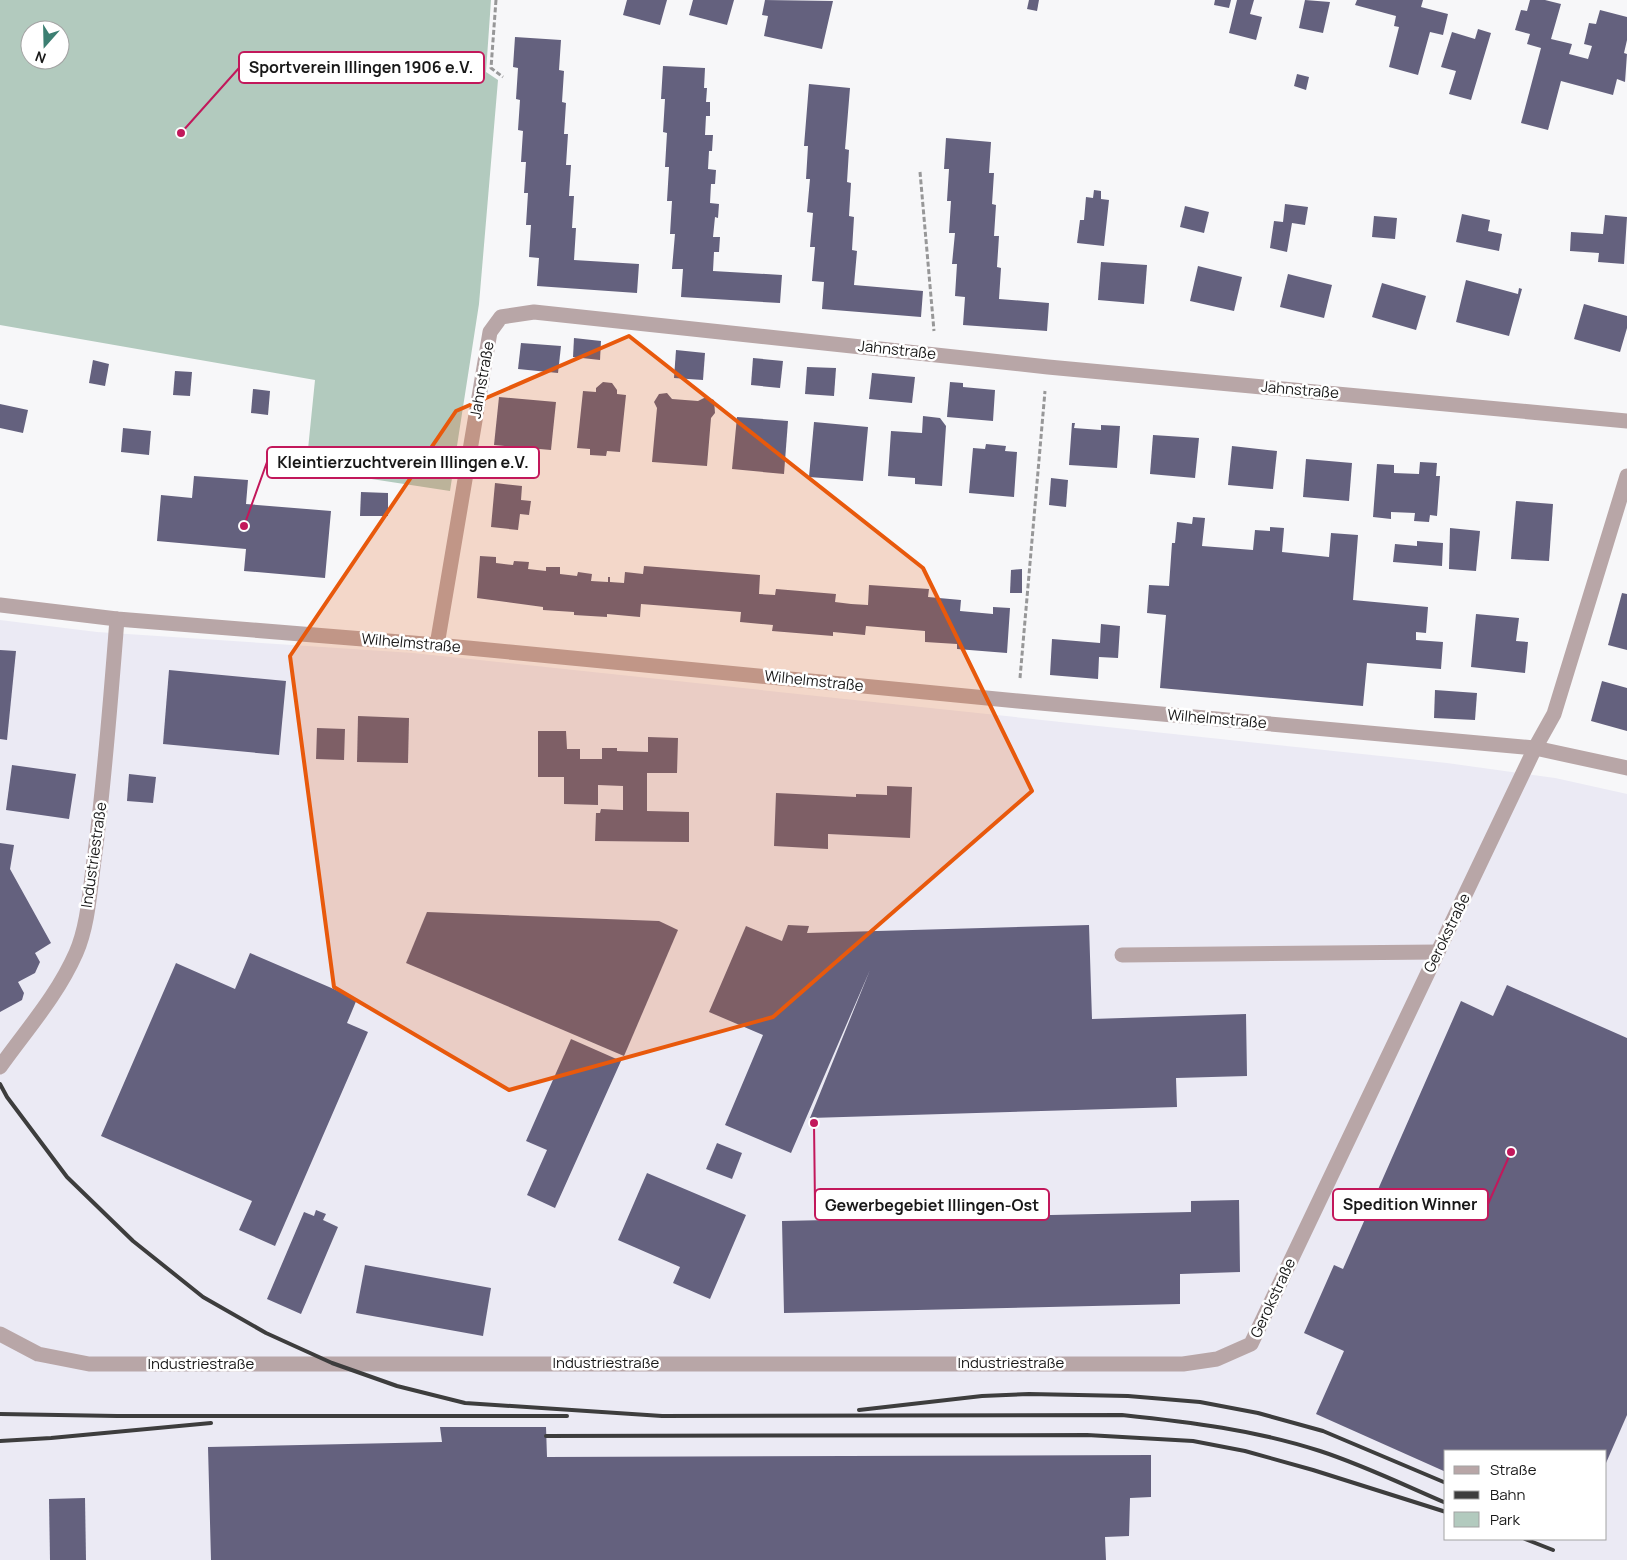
<svg xmlns="http://www.w3.org/2000/svg" width="1627" height="1560" font-family="Manrope,sans-serif">
	<style>
		.built { fill: #ebeaf4; fill-rule: evenodd }
		.green { fill: #b2cabe; fill-rule: evenodd }
		.building { fill: #64617e }
		.lines { fill: none; stroke-linecap: round; stroke-linejoin: round }
		.path { stroke: #979798; stroke-width: 3; stroke-dasharray: 5 2.5; stroke-linecap: butt }
		.minor { stroke: #b8a6a7; stroke-width: 15 }
		.rail { stroke: #3d3d3d; stroke-width: 4 }
		.marked { fill: #e8590c; fill-opacity: 0.2; stroke: #e8590c; stroke-width: 4; stroke-linejoin: round }
		.labels { text-anchor: middle; stroke-width: 5; stroke-linejoin: round; paint-order: stroke }
		.street-label { font-size: 15px; fill: #181818; stroke: #fff }
		.leader { fill: none; stroke: #c2185b; stroke-width: 2 }
		.callout-dot { fill: #c2185b; stroke: #fff; stroke-width: 2 }
		.callout { fill: #fff; stroke: #c2185b; stroke-width: 2 }
		.callout-label { font-size: 16px; text-anchor: middle; font-weight: bold; fill: #181818 }
	</style>
	<rect width="100%" height="100%" fill="#f7f7f9"/>
	<!-- built -->
	<path class="built" d="M0,620L97,632L413,653L1447,763L1555,778L1627,794V1560H0ZM1446,1451H1606V1539H1446Z"/>
	<!-- green -->
	<path class="green" d="M0,0H491L486,72L498,80L479,304L450,491L306,469L315,380L0,325ZM30,30H60V60H30Z"/>
	<!-- building -->
	<g class="building">
		<polygon points="627,0 667,0 660,25 623,15"/>
		<polygon points="693,0 734,0 727,25 689,15"/>
		<polygon points="765,0 833,1 822,49 764,36 768,16 762,15"/>
		<polygon points="1029,0 1039,0 1037,11 1027,9"/>
		<polygon points="1215,0 1231,0 1229,8 1214,5"/>
		<polygon points="1237,0 1254,0 1250,14 1262,17 1256,40 1229,33"/>
		<polygon points="1305,0 1330,2 1323,33 1299,28"/>
		<polygon points="1357,0 1423,0 1421,7 1448,14 1443,35 1430,32 1418,75 1389,67 1399,27 1394,26 1396,16 1355,5"/>
		<polygon points="1530,0 1545,0 1561,4 1551,39 1572,44 1569,54 1588,59 1592,46 1584,44 1589,23 1596,24 1600,10 1627,17 1627,40 1624,53 1627,54 1625,82 1617,79 1613,95 1561,81 1548,130 1521,123 1541,48 1527,44 1530,34 1515,30 1521,10 1527,11"/>
		<polygon points="1478,29 1491,33 1471,100 1449,94 1456,71 1441,67 1452,32 1475,39"/>
		<polygon points="515,37 561,40 559,70 564,71 562,102 566,103 564,134 568,134 566,165 571,165 569,196 574,196 572,228 576,228 574,260 639,264 637,293 537,286 539,258 529,257 531,225 526,225 528,193 524,193 526,162 521,162 523,131 518,130 520,100 516,99 518,68 513,67"/>
		<polygon points="663,66 705,68 704,88 707,88 706,102 710,102 710,116 706,116 705,135 713,135 712,151 709,151 708,169 716,170 715,184 711,184 710,203 719,204 718,218 715,217 713,237 720,237 719,252 714,252 713,271 782,275 780,303 681,297 683,269 672,269 675,234 670,234 672,201 667,201 669,167 665,167 667,133 663,132 665,99 661,99"/>
		<polygon points="1297,74 1309,77 1306,90 1294,86"/>
		<polygon points="809,84 850,88 845,149 849,150 847,182 851,183 849,216 854,217 852,250 857,251 854,285 923,291 921,317 822,309 824,282 812,281 815,247 810,247 813,213 807,212 810,179 806,179 808,146 804,146"/>
		<polygon points="946,138 991,142 989,173 994,173 992,204 996,205 994,236 999,236 997,267 1001,268 999,299 1049,303 1047,331 963,325 965,297 955,296 957,264 952,264 955,233 949,233 951,201 947,201 949,169 944,169"/>
		<polygon points="1094,190 1101,191 1101,199 1109,200 1104,246 1077,243 1080,220 1084,220 1086,197 1093,198"/>
		<polygon points="1285,204 1308,207 1305,225 1292,223 1287,252 1270,248 1274,221 1283,222"/>
		<polygon points="1185,206 1209,212 1204,233 1180,227"/>
		<polygon points="1462,214 1490,220 1488,231 1502,234 1499,251 1456,242"/>
		<polygon points="1605,215 1627,217 1624,264 1598,262 1599,253 1570,251 1571,232 1603,234"/>
		<polygon points="1374,216 1397,218 1395,239 1372,237"/>
		<polygon points="1101,262 1147,265 1144,304 1098,300"/>
		<polygon points="1198,266 1242,277 1234,311 1190,301"/>
		<polygon points="1288,274 1332,285 1324,318 1280,307"/>
		<polygon points="1466,280 1518,294 1519,288 1522,289 1509,336 1456,322"/>
		<polygon points="1382,283 1426,296 1416,330 1372,317"/>
		<polygon points="1584,304 1627,316 1627,328 1620,352 1574,339"/>
		<polygon points="574,338 601,341 600,360 573,357"/>
		<polygon points="521,343 561,346 558,373 518,369"/>
		<polygon points="676,350 705,353 703,380 674,378"/>
		<polygon points="753,358 783,361 780,388 751,385"/>
		<polygon points="93,360 109,364 105,386 89,383"/>
		<polygon points="807,367 836,368 834,396 805,394"/>
		<polygon points="175,371 192,372 190,396 173,395"/>
		<polygon points="872,373 915,377 912,403 869,399"/>
		<polygon points="603,382 612,383 617,390 617,394 626,395 620,452 607,451 606,456 590,455 590,449 577,448 583,391 596,392 596,388"/>
		<polygon points="950,382 963,383 963,387 995,390 993,421 947,417"/>
		<polygon points="253,389 270,391 268,415 251,413"/>
		<polygon points="667,393 672,399 698,401 706,397 714,400 715,413 711,418 707,466 652,462 657,408 654,402 659,394"/>
		<polygon points="499,397 556,402 551,450 494,445"/>
		<polygon points="0,404 28,410 23,433 0,428"/>
		<polygon points="923,416 940,418 946,426 942,486 915,484 915,478 888,476 891,431 922,433"/>
		<polygon points="737,417 788,421 784,474 732,469"/>
		<polygon points="814,422 868,427 863,481 809,477"/>
		<polygon points="1072,423 1075,423 1074,428 1101,430 1101,425 1120,426 1117,468 1069,465"/>
		<polygon points="123,428 151,431 149,455 121,452"/>
		<polygon points="1153,435 1199,438 1195,478 1150,474"/>
		<polygon points="986,444 1006,446 1005,451 1017,452 1014,497 969,493 973,448 985,449"/>
		<polygon points="1232,446 1277,451 1273,489 1228,485"/>
		<polygon points="1306,459 1352,463 1349,501 1303,497"/>
		<polygon points="1420,462 1437,463 1436,476 1440,476 1437,516 1430,515 1429,522 1414,521 1415,513 1391,512 1391,519 1373,517 1377,464 1394,465 1394,473 1419,474"/>
		<polygon points="194,476 248,480 246,504 331,511 325,578 244,571 246,549 157,541 161,495 192,498"/>
		<polygon points="1051,478 1068,480 1066,507 1049,505"/>
		<polygon points="495,483 522,486 521,500 531,501 529,515 520,514 518,530 491,527"/>
		<polygon points="361,492 388,493 388,516 360,516"/>
		<polygon points="1516,501 1553,504 1549,561 1511,559"/>
		<polygon points="1193,517 1205,518 1202,546 1253,550 1255,530 1270,531 1270,527 1284,528 1282,552 1329,557 1331,533 1358,535 1353,600 1428,607 1426,633 1416,632 1416,640 1443,642 1441,669 1367,663 1363,706 1160,688 1166,615 1147,613 1149,585 1169,586 1172,543 1175,543 1177,522 1192,524"/>
		<polygon points="1450,528 1480,531 1476,571 1449,569"/>
		<polygon points="1417,541 1443,543 1442,566 1393,562 1395,544 1417,546"/>
		<polygon points="480,556 496,557 496,563 513,565 514,561 529,562 528,569 546,571 546,567 560,567 560,574 577,576 578,572 592,574 591,581 608,582 608,577 610,577 610,582 624,583 625,572 643,574 644,566 760,575 759,594 775,595 776,589 836,594 835,602 851,604 868,605 869,585 929,589 928,597 961,600 960,611 993,614 993,607 1010,608 1007,653 957,649 957,644 925,642 925,631 866,626 865,635 833,632 833,636 772,631 773,625 740,622 741,612 641,604 640,617 607,614 607,617 574,615 574,612 543,610 543,607 477,598"/>
		<polygon points="1022,569 1022,593 1010,593 1011,570"/>
		<polygon points="1622,593 1627,594 1627,650 1608,645"/>
		<polygon points="1476,614 1519,618 1516,641 1528,642 1525,673 1471,667"/>
		<polygon points="1101,624 1120,626 1118,658 1099,657 1098,679 1050,675 1052,639 1100,643"/>
		<polygon points="0,650 16,651 7,740 0,739"/>
		<polygon points="169,670 286,681 279,755 163,744"/>
		<polygon points="1602,681 1627,688 1627,731 1591,721"/>
		<polygon points="1435,690 1477,693 1475,720 1434,718"/>
		<polygon points="358,716 409,718 408,763 357,762"/>
		<polygon points="317,728 345,729 344,760 316,759"/>
		<polygon points="538,731 566,731 567,749 580,749 580,759 602,759 602,748 617,748 617,751 648,752 648,737 678,738 677,773 647,773 647,811 689,812 689,842 595,841 596,813 600,813 601,809 623,810 623,786 598,785 598,805 564,804 564,777 538,777"/>
		<polygon points="12,765 76,774 69,819 6,810"/>
		<polygon points="129,774 156,777 153,803 127,801"/>
		<polygon points="887,786 912,787 910,838 828,834 828,849 774,846 776,793 856,797 856,794 887,795"/>
		<polygon points="0,843 14,845 10,869 51,943 35,953 40,962 35,973 18,982 24,993 22,1000 0,1012"/>
		<polygon points="427,912 659,921 678,930 624,1056 406,963"/>
		<polygon points="788,925 809,926 807,933 1089,925 1092,1019 1246,1014 1247,1076 1176,1078 1177,1107 810,1118 870,970 791,1153 725,1125 763,1035 709,1012 746,926 782,941"/>
		<polygon points="250,953 357,999 347,1023 368,1032 275,1246 239,1230 252,1201 101,1136 176,963 235,989"/>
		<polygon points="1507,985 1627,1038 1627,1415 1606,1463 1606,1451 1446,1451 1446,1472 1316,1414 1344,1351 1304,1333 1334,1265 1343,1269 1461,1001 1493,1016"/>
		<polygon points="571,1039 621,1061 555,1208 527,1195 547,1150 526,1141"/>
		<polygon points="717,1143 742,1153 732,1179 706,1169"/>
		<polygon points="647,1173 746,1215 710,1299 673,1283 680,1267 618,1240"/>
		<polygon points="1239,1200 1240,1272 1180,1274 1180,1304 784,1313 782,1221 1191,1212 1191,1201"/>
		<polygon points="316,1210 326,1214 323,1220 338,1227 301,1314 267,1299 304,1212 314,1216"/>
		<polygon points="365,1265 491,1288 483,1336 356,1313"/>
		<polygon points="440,1427 546,1427 547,1457 1151,1455 1151,1497 1130,1498 1129,1536 1105,1537 1106,1560 211,1560 208,1447 442,1442"/>
		<polygon points="85,1498 86,1560 50,1560 49,1499"/>
	</g>
	<g class="lines">
		<!-- path -->
		<g class="path">
			<polyline points="496,0 491,68 503,77"/>
			<polyline points="920,172 934,331"/>
			<polyline points="1020,678 1045,391"/>
		</g>
		<!-- minor -->
		<g class="minor">
			<polyline points="0,605 117,619 437,645 1018,701 1535,748 1627,768"/>
			<polyline points="437,645 490,332 501,317 534,312 1048,367 1627,421"/>
			<polyline points="1122,955 1438,952"/>
			<path d="M0,1067C27,1029 57,996 76,953C89,923 90,886 95,853C105,775 111,697 117,619"/>
			<polyline points="0,1334 38,1354 89,1364 1183,1364 1217,1359 1251,1344 1535,748 1554,714 1627,476"/>
		</g>
		<!-- rail -->
		<g class="rail">
			<path d="M0,1084L7,1097L67,1177L133,1241L203,1297L266,1333L332,1363L397,1386L465,1403L662,1416L1122,1415C1189,1422 1256,1430 1320,1451C1363,1465 1404,1485 1446,1503"/>
			<polyline points="859,1410 982,1396 1029,1394 1128,1396 1200,1402 1258,1413 1323,1431 1446,1483"/>
			<polyline points="0,1414 117,1416 567,1416"/>
			<polyline points="546,1436 1087,1435 1193,1441 1245,1451 1313,1470 1446,1512"/>
			<polyline points="0,1441 51,1438 211,1423"/>
			<polyline points="1525,1539 1553,1550"/>
		</g>
	</g>
	<!-- marked area -->
	<path class="marked" d="M629,336L923,568L1032,791L773,1017L509,1090L334,987L290,656L456,411Z"/>
	<g class="labels">
		<!-- street labels -->
		<g class="street-label">
			<text transform="translate(897 350) rotate(6)" y="5">Jahnstraße</text>
			<text transform="translate(482 380) rotate(-80)" y="5">Jahnstraße</text>
			<text transform="translate(1300 390) rotate(5)" y="5">Jahnstraße</text>
			<text transform="translate(411 643) rotate(5)" y="5">Wilhelmstraße</text>
			<text transform="translate(814 681) rotate(6)" y="5">Wilhelmstraße</text>
			<text transform="translate(1217 719) rotate(5)" y="5">Wilhelmstraße</text>
			<text transform="translate(94 855) rotate(-82)" y="5">Industriestraße</text>
			<text transform="translate(1447 933) rotate(-64)" y="5">Gerokstraße</text>
			<text transform="translate(1273 1298) rotate(-65)" y="5">Gerokstraße</text>
			<text x="606" y="1368">Industriestraße</text>
			<text x="1011" y="1368">Industriestraße</text>
			<text x="201" y="1369">Industriestraße</text>
		</g>
	</g>
	<!-- callouts -->
	<path class="leader" d="M181 133L239 68M244 526L267 462M1511 1152L1488 1204M814 1123L815 1205"/>
	<g class="callout-dot">
		<circle cx="181" cy="133" r="5"/>
		<circle cx="244" cy="526" r="5"/>
		<circle cx="1511" cy="1152" r="5"/>
		<circle cx="814" cy="1123" r="5"/>
	</g>
	<g class="callout">
		<rect x="239" y="52" width="245" height="31" rx="5"/>
		<rect x="267" y="447" width="272" height="31" rx="5"/>
		<rect x="1333" y="1189" width="155" height="31" rx="5"/>
		<rect x="815" y="1189" width="234" height="31" rx="5"/>
	</g>
	<g class="callout-label">
		<text x="361" y="73">Sportverein Illingen 1906 e.V.</text>
		<text x="403" y="468">Kleintierzuchtverein Illingen e.V.</text>
		<text x="1410" y="1210">Spedition Winner</text>
		<text x="932" y="1211">Gewerbegebiet Illingen-Ost</text>
	</g>
	<!-- legend -->
	<rect x="1444" y="1450" width="162" height="90" fill="#ffffff" stroke="#a3a3a3"/>
	<rect x="1454" y="1466" width="25" height="8" fill="#b8a6a7" stroke="#a3a3a3"/>
	<text x="1490" y="1475" font-size="15" fill="#181818">Straße</text>
	<rect x="1454" y="1491" width="25" height="8" fill="#3d3d3d" stroke="#a3a3a3"/>
	<text x="1490" y="1500" font-size="15" fill="#181818">Bahn</text>
	<rect x="1454" y="1512" width="25" height="15" fill="#b2cabe" stroke="#a3a3a3"/>
	<text x="1490" y="1525" font-size="15" fill="#181818">Park</text>
	<!-- north arrow -->
	<g transform="translate(45 45) rotate(200)"><circle r="24" fill="#ffffff" stroke="#a3a3a3"/>
	<path d="M0-4L9 19L0 12L-9 19Z" fill="#3c7f72"/>
	<text y="-8" font-size="14" font-weight="bold" text-anchor="middle" fill="#181818">N</text>
	</g>
</svg>
